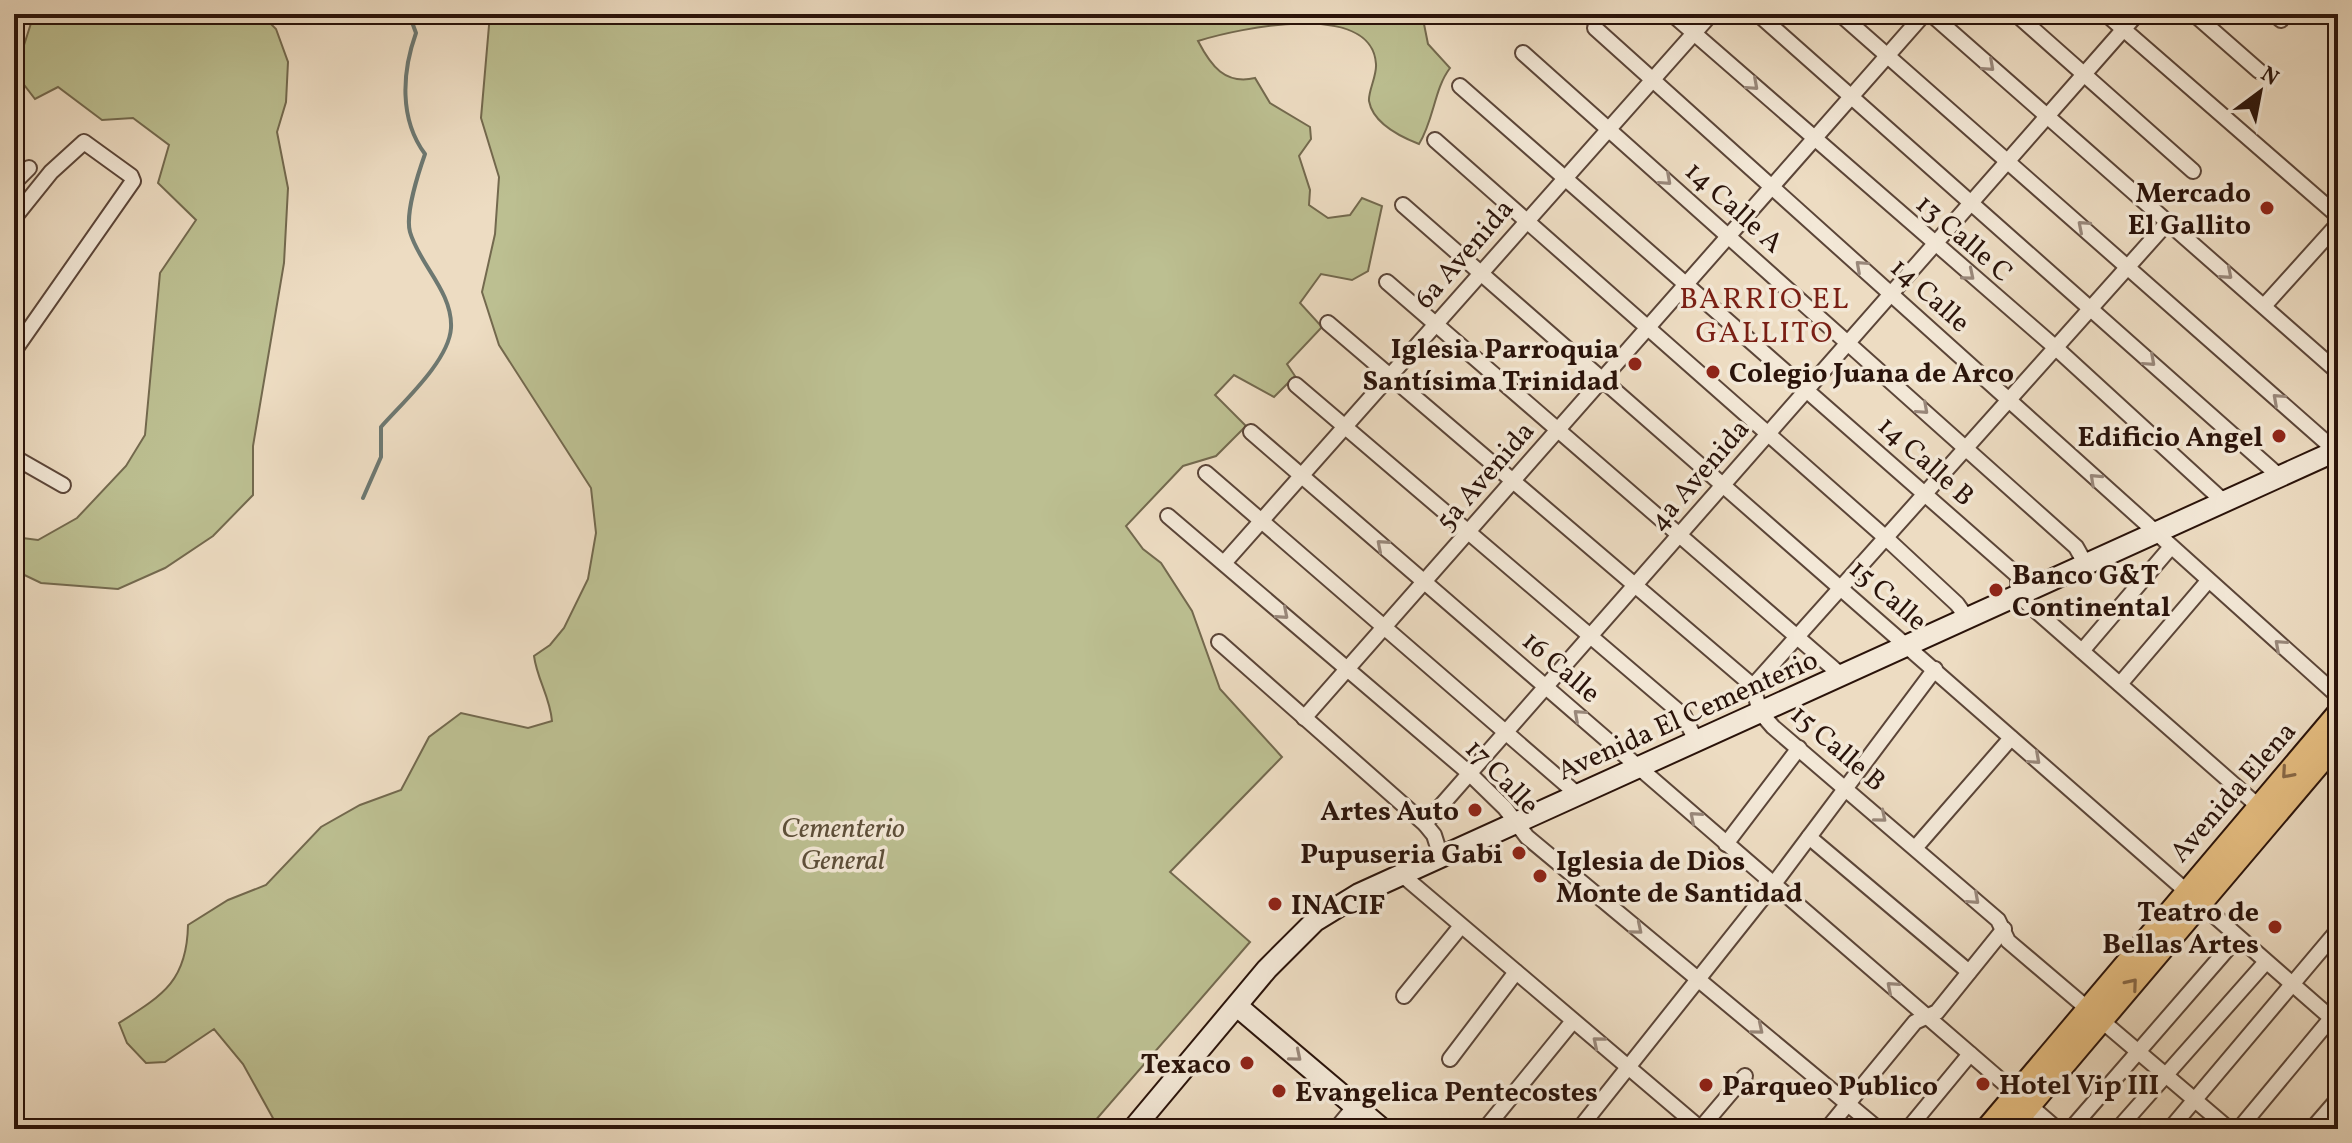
<svg xmlns="http://www.w3.org/2000/svg" width="2352" height="1143" font-family="Vollkorn,serif">
	<style>
		.green { fill: #bcbf91; stroke: #73694e; stroke-width: 2 }
		.lines { fill: none; stroke-linecap: round; stroke-linejoin: round }
		.stream { stroke: #6d7871; stroke-width: 4 }
		.minor-casing { stroke: #5b4538; stroke-width: 18 }
		.secondary-casing { stroke: #2a130a; stroke-width: 24 }
		.primary-casing { stroke: #2a130a; stroke-width: 26 }
		.minor { stroke: #f3e8d7; stroke-width: 14 }
		.secondary { stroke: #f3e8d7; stroke-width: 20 }
		.primary { stroke: #e6be81; stroke-width: 22 }
		.oneway { stroke: #99887b }
		.oneway2 { stroke: #886846 }
		.poi-dot { fill: #8f2418; stroke: #f3e8d7; stroke-width: 3 }
		.labels { text-anchor: middle; stroke-width: 7; stroke-linejoin: round; paint-order: stroke }
		.poi-label { font-size: 28px; font-weight: bold; fill: #2a130a; stroke: #f3e8d7; text-anchor: end }
		.street-label { font-size: 28px; fill: #2a130a; stroke: #f3e8d7 }
		.park-label { font-size: 28px; font-style: italic; fill: #5d4f39; stroke: #f3e8d7 }
		.neighbourhood-label { font-size: 30px; letter-spacing: 2px; fill: #7a1f14; stroke: #f3e8d7 }
	</style>
	<rect width="100%" height="100%" fill="#eddcc2"/>
	<filter id="stains"><feTurbulence type="fractalNoise" baseFrequency=".0025" numOctaves="4"/><feColorMatrix values="0 0 0 0 .2 0 0 0 0 .09 0 0 0 0 .02 0 0 0 .5 -.17"/></filter>
	<radialGradient id="worn" r=".72"><stop offset=".6" stop-color="#630" stop-opacity="0"/><stop offset="1" stop-color="#630" stop-opacity=".3"/></radialGradient>
	<!-- green -->
	<g class="green">
		<polygon points="34,14 261,14 276,29 288,62 286,102 277,132 288,188 284,263 253,446 253,495 213,536 165,568 118,589 41,583 14,570 14,537 38,540 77,518 126,466 145,435 160,273 196,220 158,183 169,145 133,118 102,120 58,87 35,99 15,73"/>
		<path d="M490,14H1422L1428,44L1450,68C1434,89 1434,120 1419,144C1401,137 1373,123 1369,101C1368,91 1377,76 1376,64C1372,0 1239,28 1198,41C1211,66 1225,85 1255,78L1270,103L1310,127L1311,139L1299,156L1310,190L1309,205L1328,218L1350,215L1362,198L1382,206L1368,271L1352,280L1321,274L1300,303L1322,327L1287,364L1295,376L1274,397L1234,375L1215,395L1246,426L1216,456L1183,466L1126,526L1143,549L1161,563L1192,611L1220,689L1282,757L1170,872L1250,942L1088,1129H279L243,1064L214,1029L165,1062L146,1063L127,1043L119,1023C163,995 187,981 188,925L228,900L266,885L321,827L360,805L401,790L429,737L461,713L528,728L552,721C550,697 537,679 534,656L550,645L564,628L588,579L596,533L591,488L499,345L482,292L495,234L499,177L481,118Z"/>
	</g>
	<g class="lines">
		<!-- stream -->
		<path class="stream" d="M363,498L381,457V427C402,403 449,361 451,328C453,292 419,264 410,232C405,214 419,171 425,154C399,119 402,72 416,33L409,14"/>
		<!-- minor casing -->
		<g class="minor-casing">
			<g id="minor">
				<polyline points="1672,14 2056,348 2222,500"/>
				<polyline points="1758,14 2279,476"/>
				<polyline points="1840,14 2336,451"/>
				<polyline points="1931,14 2338,372"/>
				<polyline points="2016,14 2193,171"/>
				<polyline points="2106,14 2338,216"/>
				<polyline points="2194,14 2259,71"/>
				<polyline points="2274,14 2281,20"/>
				<polyline points="1595,28 2338,696"/>
				<polyline points="1523,53 2076,547 2085,563"/>
				<polyline points="1460,86 2018,576 2018,595 2265,812"/>
				<polyline points="1435,140 1886,538 1957,604 1967,618"/>
				<polyline points="14,183 29,168"/>
				<polyline points="1403,205 2338,1024"/>
				<polyline points="14,218 51,172 84,142 131,176 133,181 14,351"/>
				<polyline points="1387,282 1841,675"/>
				<polyline points="2264,306 2338,224"/>
				<polyline points="1328,323 1753,686 1760,712 1773,727 1998,920 2008,941 2229,1129"/>
				<polyline points="1296,385 1684,716 1696,741"/>
				<polyline points="1251,432 2057,1129"/>
				<polyline points="14,457 63,485"/>
				<polyline points="1206,473 1577,794"/>
				<polyline points="1168,516 1469,773 1505,808 1527,837 1878,1129"/>
				<polyline points="1224,563 1711,14"/>
				<polyline points="1219,642 1425,824 1434,835 1441,857"/>
				<polyline points="2082,651 2170,548"/>
				<polyline points="2120,684 2208,581"/>
				<polyline points="1753,686 2167,223"/>
				<polyline points="1304,718 1924,14"/>
				<polyline points="1425,824 2137,14"/>
				<polyline points="1809,837 1969,972"/>
				<polyline points="1726,844 1799,748"/>
				<polyline points="1916,847 2011,738"/>
				<polyline points="1401,874 1701,1129"/>
				<polyline points="1404,996 1461,926"/>
				<polyline points="1450,1059 1516,972"/>
				<polyline points="1336,1129 1355,1106"/>
				<polyline points="1485,1129 1573,1021"/>
				<polyline points="1579,1129 1773,885 1935,669"/>
				<polyline points="1700,1129 1745,1076"/>
				<polyline points="1827,1129 1915,1022 1937,1012 2004,929"/>
				<polyline points="1908,1129 1970,1054"/>
				<polyline points="2071,1129 2237,938"/>
				<polyline points="2118,1129 2265,963"/>
				<polyline points="2170,1129 2338,930"/>
				<polyline points="2239,1129 2338,1010"/>
				<polyline points="2312,1129 2338,1099"/>
			</g>
		</g>
		<!-- secondary casing -->
		<g class="secondary-casing">
			<g id="secondary">
				<polyline points="1237,1006 1382,1129"/>
				<polyline points="1133,1129 1267,969 1315,921 1359,894 2338,450"/>
			</g>
		</g>
		<!-- primary casing -->
		<g class="primary-casing">
			<g id="primary">
				<polyline points="1987,1129 2338,714"/>
				<polyline points="2009,1129 2338,741"/>
			</g>
		</g>
		<!-- minor -->
		<use href="#minor" class="minor"/>
		<!-- secondary -->
		<use href="#secondary" class="secondary"/>
		<!-- primary -->
		<use href="#primary" class="primary"/>
	</g>
	<!-- one-way arrows -->
	<defs><path id="oneway-chevron" d="M-2-3.5L2.5 0L-2 3.5" fill="none" stroke-width="1.6" stroke-linecap="round" stroke-linejoin="round" transform="scale(2)"/></defs>
	<g class="oneway">
		<use href="#oneway-chevron" transform="translate(1989 66) rotate(42)"/>
		<use href="#oneway-chevron" transform="translate(1753 85) rotate(42)"/>
		<use href="#oneway-chevron" transform="translate(1666 180) rotate(42)"/>
		<use href="#oneway-chevron" transform="translate(2083 226) rotate(-139)"/>
		<use href="#oneway-chevron" transform="translate(1861 266) rotate(-138)"/>
		<use href="#oneway-chevron" transform="translate(2227 274) rotate(41)"/>
		<use href="#oneway-chevron" transform="translate(1969 275) rotate(40)"/>
		<use href="#oneway-chevron" transform="translate(2150 361) rotate(42)"/>
		<use href="#oneway-chevron" transform="translate(2278 399) rotate(-138)"/>
		<use href="#oneway-chevron" transform="translate(1923 409) rotate(42)"/>
		<use href="#oneway-chevron" transform="translate(2095 479) rotate(-137)"/>
		<use href="#oneway-chevron" transform="translate(1382 545) rotate(-139)"/>
		<use href="#oneway-chevron" transform="translate(1283 614) rotate(41)"/>
		<use href="#oneway-chevron" transform="translate(2280 645) rotate(-138)"/>
		<use href="#oneway-chevron" transform="translate(1579 715) rotate(-138)"/>
		<use href="#oneway-chevron" transform="translate(2035 759) rotate(42)"/>
		<use href="#oneway-chevron" transform="translate(1695 817) rotate(-139)"/>
		<use href="#oneway-chevron" transform="translate(1881 817) rotate(40)"/>
		<use href="#oneway-chevron" transform="translate(1974 899) rotate(42)"/>
		<use href="#oneway-chevron" transform="translate(1637 929) rotate(40)"/>
		<use href="#oneway-chevron" transform="translate(1892 987) rotate(-139)"/>
		<use href="#oneway-chevron" transform="translate(1758 1029) rotate(40)"/>
		<use href="#oneway-chevron" transform="translate(1598 1042) rotate(-140)"/>
		<use href="#oneway-chevron" transform="translate(1296 1056) rotate(40)"/>
	</g>
	<g class="oneway2">
		<use href="#oneway-chevron" transform="translate(2287 773) rotate(131)"/>
		<use href="#oneway-chevron" transform="translate(2132 984) rotate(-50)"/>
	</g>
	<!-- markers -->
	<g class="poi-dot">
		<circle cx="2267" cy="208" r="8"/>
		<circle cx="1635" cy="364" r="8"/>
		<circle cx="1713" cy="372" r="8"/>
		<circle cx="2279" cy="436" r="8"/>
		<circle cx="1996" cy="590" r="8"/>
		<circle cx="1475" cy="810" r="8"/>
		<circle cx="1519" cy="853" r="8"/>
		<circle cx="1540" cy="876" r="8"/>
		<circle cx="1275" cy="904" r="8"/>
		<circle cx="2275" cy="927" r="8"/>
		<circle cx="1247" cy="1063" r="8"/>
		<circle cx="1983" cy="1084" r="8"/>
		<circle cx="1706" cy="1085" r="8"/>
		<circle cx="1279" cy="1091" r="8"/>
	</g>
	<g class="labels">
		<!-- poi labels -->
		<g class="poi-label">
			<text x="2251" y="202">Mercado<tspan x="2251" dy="32">El Gallito</tspan></text>
			<text x="1619" y="358">Iglesia Parroquia<tspan x="1619" dy="32">Santísima Trinidad</tspan></text>
			<text x="1729" y="382" text-anchor="start">Colegio Juana de Arco</text>
			<text x="2263" y="446">Edificio Angel</text>
			<text x="2012" y="584" text-anchor="start">Banco G&amp;T<tspan x="2012" dy="32">Continental</tspan></text>
			<text x="1459" y="820">Artes Auto</text>
			<text x="1503" y="863">Pupuseria Gabi</text>
			<text x="1556" y="870" text-anchor="start">Iglesia de Dios<tspan x="1556" dy="32">Monte de Santidad</tspan></text>
			<text x="1291" y="914" text-anchor="start">INACIF</text>
			<text x="2259" y="921">Teatro de<tspan x="2259" dy="32">Bellas Artes</tspan></text>
			<text x="1231" y="1073">Texaco</text>
			<text x="1999" y="1094" text-anchor="start">Hotel Vip III</text>
			<text x="1722" y="1095" text-anchor="start">Parqueo Publico</text>
			<text x="1295" y="1101" text-anchor="start">Evangelica Pentecostes</text>
		</g>
		<!-- street labels -->
		<g class="street-label">
			<text transform="translate(1735 206) rotate(42)" y="10">14 Calle A</text>
			<text transform="translate(1965 237) rotate(41)" y="10">13 Calle C</text>
			<text transform="translate(1463 253) rotate(-49)" y="10">6a Avenida</text>
			<text transform="translate(1931 294) rotate(42)" y="10">14 Calle</text>
			<text transform="translate(1927 460) rotate(42)" y="10">14 Calle B</text>
			<text transform="translate(1698 474) rotate(-49)" y="10">4a Avenida</text>
			<text transform="translate(1484 475) rotate(-49)" y="10">5a Avenida</text>
			<text transform="translate(1889 594) rotate(41)" y="10">15 Calle</text>
			<text transform="translate(1562 666) rotate(41)" y="10">16 Calle</text>
			<text transform="translate(1687 714) rotate(-24)" y="10">Avenida El Cementerio</text>
			<text transform="translate(1839 747) rotate(41)" y="10">15 Calle B</text>
			<text transform="translate(1503 776) rotate(46)" y="10">17 Calle</text>
			<text transform="translate(2232 791) rotate(-49)" y="10">Avenida Elena</text>
		</g>
		<!-- park labels -->
		<g class="park-label">
			<text x="843" y="837">Cementerio<tspan x="843" dy="32">General</tspan></text>
		</g>
		<!-- neighbourhood labels -->
		<g class="neighbourhood-label">
			<text x="1765" y="308">BARRIO EL<tspan x="1765" dy="34">GALLITO</tspan></text>
		</g>
	</g>
	<!-- margin -->
	<rect width="2352" height="1143" fill="none" stroke="#eddcc2" stroke-width="48"/>
	<rect x="16" y="16" width="2320" height="1111" fill="none" stroke="#2a130a" stroke-width="4"/>
	<rect x="24" y="24" width="2304" height="1095" fill="none" stroke="#2a130a" stroke-width="2"/>
	<!-- north arrow -->
	<g transform="translate(2260 92) rotate(32)" stroke="#f3e8d7" stroke-width="6" paint-order="stroke">
	<path d="M0-6L14 30L0 20L-14 30Z" fill="#2a130a"/>
	<text y="-12" font-size="22" font-weight="bold" text-anchor="middle" fill="#2a130a">N</text>
	</g>
	<rect width="100%" height="100%" filter="url(#stains)"/>
	<rect width="100%" height="100%" fill="url(#worn)"/>
</svg>
